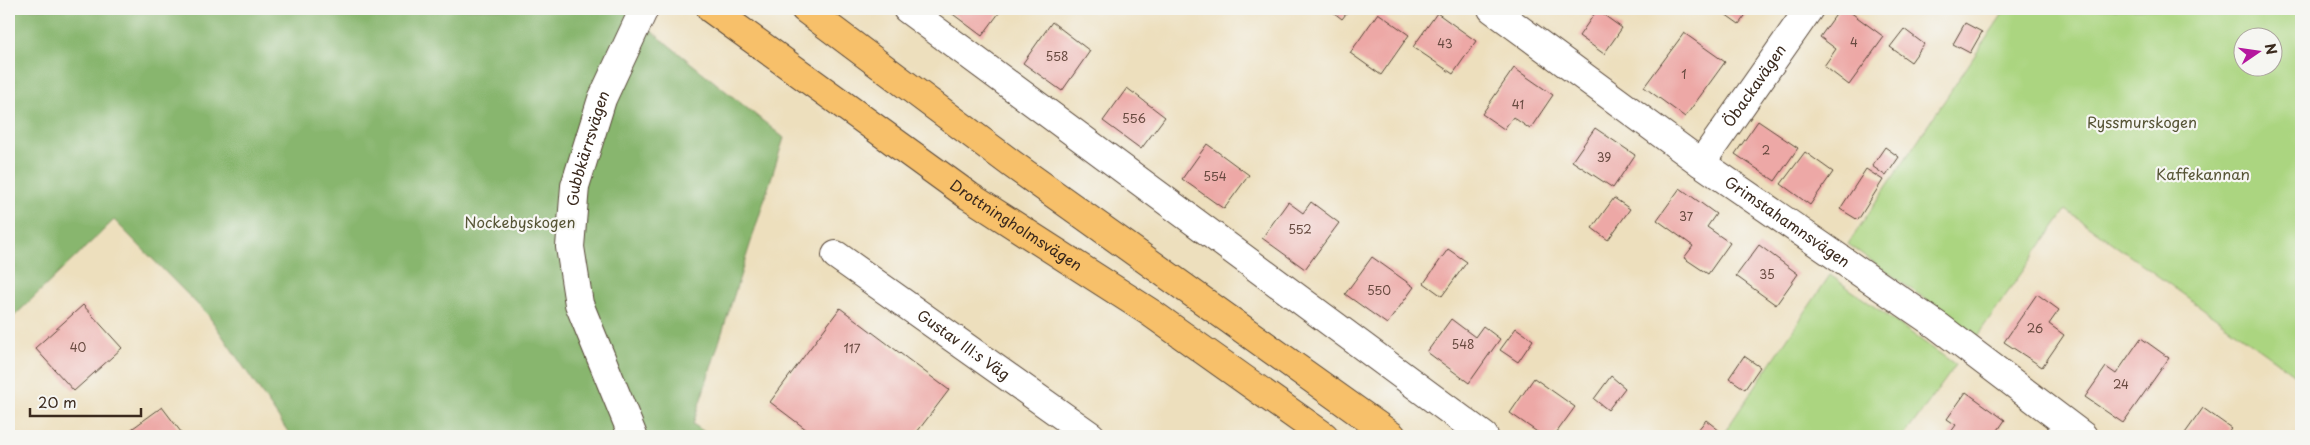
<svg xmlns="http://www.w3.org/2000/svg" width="2310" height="445" font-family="'Playpen Sans',sans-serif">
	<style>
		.green { fill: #abd580; stroke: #73804f; fill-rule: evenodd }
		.forest { fill: #88b66e; stroke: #627046 }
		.building { fill: #eda8a6 }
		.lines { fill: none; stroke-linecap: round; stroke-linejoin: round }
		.minor-casing { stroke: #564536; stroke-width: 30 }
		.major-casing { stroke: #564536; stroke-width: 30 }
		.minor { stroke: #fff; stroke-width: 28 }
		.major { stroke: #f7c06b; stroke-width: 28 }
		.labels { text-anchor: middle; stroke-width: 4.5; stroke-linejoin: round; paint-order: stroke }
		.number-label { font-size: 12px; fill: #684a40 }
		.street-label { font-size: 15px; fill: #3b2a1e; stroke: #f6f6f2 }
		.park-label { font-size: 15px; fill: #575536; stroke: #f6f6f2 }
	</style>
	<rect width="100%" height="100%" fill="#f6f6f2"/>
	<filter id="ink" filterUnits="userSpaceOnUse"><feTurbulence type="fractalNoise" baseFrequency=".02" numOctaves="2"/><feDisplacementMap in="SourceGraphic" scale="10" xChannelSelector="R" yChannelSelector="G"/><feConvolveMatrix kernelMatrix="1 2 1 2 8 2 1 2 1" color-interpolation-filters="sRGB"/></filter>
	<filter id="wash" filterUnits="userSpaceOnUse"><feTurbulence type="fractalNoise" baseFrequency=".0096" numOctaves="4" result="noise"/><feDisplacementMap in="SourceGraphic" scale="20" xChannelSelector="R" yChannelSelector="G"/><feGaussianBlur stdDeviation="1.12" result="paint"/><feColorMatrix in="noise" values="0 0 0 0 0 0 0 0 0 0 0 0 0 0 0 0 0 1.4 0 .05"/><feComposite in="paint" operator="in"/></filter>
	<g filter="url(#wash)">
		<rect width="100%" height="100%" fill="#eddfbd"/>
		<!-- green -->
		<g class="green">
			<path d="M2006,9H2301V379L2066,210L1977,336L1848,244ZM2242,38H2272V68H2242Z"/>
			<polygon points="1830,275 1956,365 1904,436 1722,436"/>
		</g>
		<!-- forest -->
		<polygon class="forest" points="9,9 624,9 784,138 693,424 710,436 291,436 208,315 114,220 9,321"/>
		<g id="blocks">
			<!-- building -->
			<g class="building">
				<polygon points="946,9 1002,9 982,36"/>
				<polygon points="1329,9 1350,9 1342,19"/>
				<polygon points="1718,9 1750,9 1739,24"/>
				<polygon points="1840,9 1846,9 1884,37 1849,85 1824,66 1836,49 1820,37"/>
				<polygon points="1597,10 1622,28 1604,54 1579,36"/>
				<polygon points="1378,13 1409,35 1381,75 1350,53"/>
				<polygon points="1437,13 1476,41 1453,74 1413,47"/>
				<polygon points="1052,22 1090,51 1062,91 1023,63"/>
				<polygon points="1965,23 1982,32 1970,53 1953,44"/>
				<polygon points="1904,29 1924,44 1911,62 1890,47"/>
				<polygon points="1684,33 1725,62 1685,117 1644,87"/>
				<polygon points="1514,68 1553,95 1530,129 1513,117 1504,129 1482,114"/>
				<polygon points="1127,88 1165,117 1141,149 1103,121"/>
				<polygon points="1758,121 1798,148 1775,181 1735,154"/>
				<polygon points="1595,128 1635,155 1613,188 1572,161"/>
				<polygon points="1207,144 1249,175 1224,209 1182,179"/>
				<polygon points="1885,147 1899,157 1886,176 1872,166"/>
				<polygon points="1805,152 1833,172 1810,205 1781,184"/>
				<polygon points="1866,169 1883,180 1858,220 1840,209"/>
				<polygon points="1680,188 1716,214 1707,227 1730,243 1708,274 1684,258 1693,246 1657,220"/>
				<polygon points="1614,198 1630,209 1608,240 1592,228"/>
				<polygon points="1288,202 1303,213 1311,202 1339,223 1305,269 1262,238"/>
				<polygon points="1759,245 1798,274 1776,305 1736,276"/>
				<polygon points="1448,249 1467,262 1442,296 1424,283"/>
				<polygon points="1372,257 1414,287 1387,324 1345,294"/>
				<polygon points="2037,294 2059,310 2049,324 2064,335 2042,367 2004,342"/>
				<polygon points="83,305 122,348 74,391 35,348"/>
				<polygon points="840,308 949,390 914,436 815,436 770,402"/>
				<polygon points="1451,319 1475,337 1483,326 1500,339 1469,383 1427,352"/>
				<polygon points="1516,328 1533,340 1518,362 1500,350"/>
				<polygon points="2141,338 2169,358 2123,423 2085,397 2106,367 2116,374"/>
				<polygon points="1744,356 1760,367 1745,389 1729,378"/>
				<polygon points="1611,376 1625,388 1608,410 1594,399"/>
				<polygon points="1534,378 1575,407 1554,436 1543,436 1510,413"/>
				<polygon points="1966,392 2005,420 1994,436 1948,436 1956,425 1947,419"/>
				<polygon points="162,407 184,436 122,436"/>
				<polygon points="2203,408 2231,428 2225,436 2183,436"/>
				<polygon points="1706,420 1720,431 1717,436 1693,436"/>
			</g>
		</g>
	</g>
	<g filter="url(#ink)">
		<use href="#blocks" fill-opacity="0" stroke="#564536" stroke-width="1"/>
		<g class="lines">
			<!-- minor casing -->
			<g class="minor-casing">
				<g id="minor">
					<polyline points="907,9 1484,436"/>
					<path id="s1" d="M1492,9L1701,163L1938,326L2083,436"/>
					<path id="s2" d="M1701,163L1809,9"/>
					<path id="s3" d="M836,255L1091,436"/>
					<path id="s4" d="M633,436L579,304L570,247L575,186L602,99L644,9"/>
				</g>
			</g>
			<!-- major casing -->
			<g class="major-casing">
				<g id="major">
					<path id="s5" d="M711,9L969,196L1151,313L1324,436"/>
					<polyline points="805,9 1012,164 1392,436"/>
				</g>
			</g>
			<!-- minor -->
			<use href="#minor" class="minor"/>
			<!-- major -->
			<use href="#major" class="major"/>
		</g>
	</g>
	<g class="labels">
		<!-- number labels -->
		<g class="number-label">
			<text x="1854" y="47">4</text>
			<text x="1445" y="48">43</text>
			<text x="1057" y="61">558</text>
			<text x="1684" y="79">1</text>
			<text x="1518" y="109">41</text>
			<text x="1134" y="123">556</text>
			<text x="1766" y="155">2</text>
			<text x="1604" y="162">39</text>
			<text x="1215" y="181">554</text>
			<text x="1686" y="221">37</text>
			<text x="1300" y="234">552</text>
			<text x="1767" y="279">35</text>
			<text x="1379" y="295">550</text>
			<text x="2035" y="333">26</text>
			<text x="1463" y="349">548</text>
			<text x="78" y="352">40</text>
			<text x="852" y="353">117</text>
			<text x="2121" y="389">24</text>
		</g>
		<!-- street labels -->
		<g class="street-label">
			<text dy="5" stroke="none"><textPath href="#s2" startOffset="94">Öbackavägen</textPath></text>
			<text dy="5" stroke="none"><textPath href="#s4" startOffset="301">Gubbkärrsvägen</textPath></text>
			<text dy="5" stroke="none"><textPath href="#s1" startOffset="364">Grimstahamnsvägen</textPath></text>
			<text dy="5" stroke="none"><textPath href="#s5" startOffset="374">Drottningholmsvägen</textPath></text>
			<text dy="5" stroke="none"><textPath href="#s3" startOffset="156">Gustav III:s Väg</textPath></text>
		</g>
		<!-- park labels -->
		<g class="park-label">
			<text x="2142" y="128">Ryssmurskogen</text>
			<text x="2203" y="180">Kaffekannan</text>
			<text x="520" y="228">Nockebyskogen</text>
		</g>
	</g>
	<!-- margin -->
	<rect width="2310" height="445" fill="none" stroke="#f6f6f2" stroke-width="30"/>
	<!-- north arrow -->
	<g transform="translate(2258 52) rotate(77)"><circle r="24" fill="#f6f6f2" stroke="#aba49d"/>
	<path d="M0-4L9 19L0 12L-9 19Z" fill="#b5179e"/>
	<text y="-8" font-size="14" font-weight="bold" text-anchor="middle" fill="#3b2a1e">N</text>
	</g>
	<!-- scale -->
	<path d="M30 408v8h111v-8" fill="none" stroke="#3b2a1e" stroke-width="2.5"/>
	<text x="38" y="408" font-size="15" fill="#3b2a1e" stroke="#f6f6f2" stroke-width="4" paint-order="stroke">20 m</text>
</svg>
